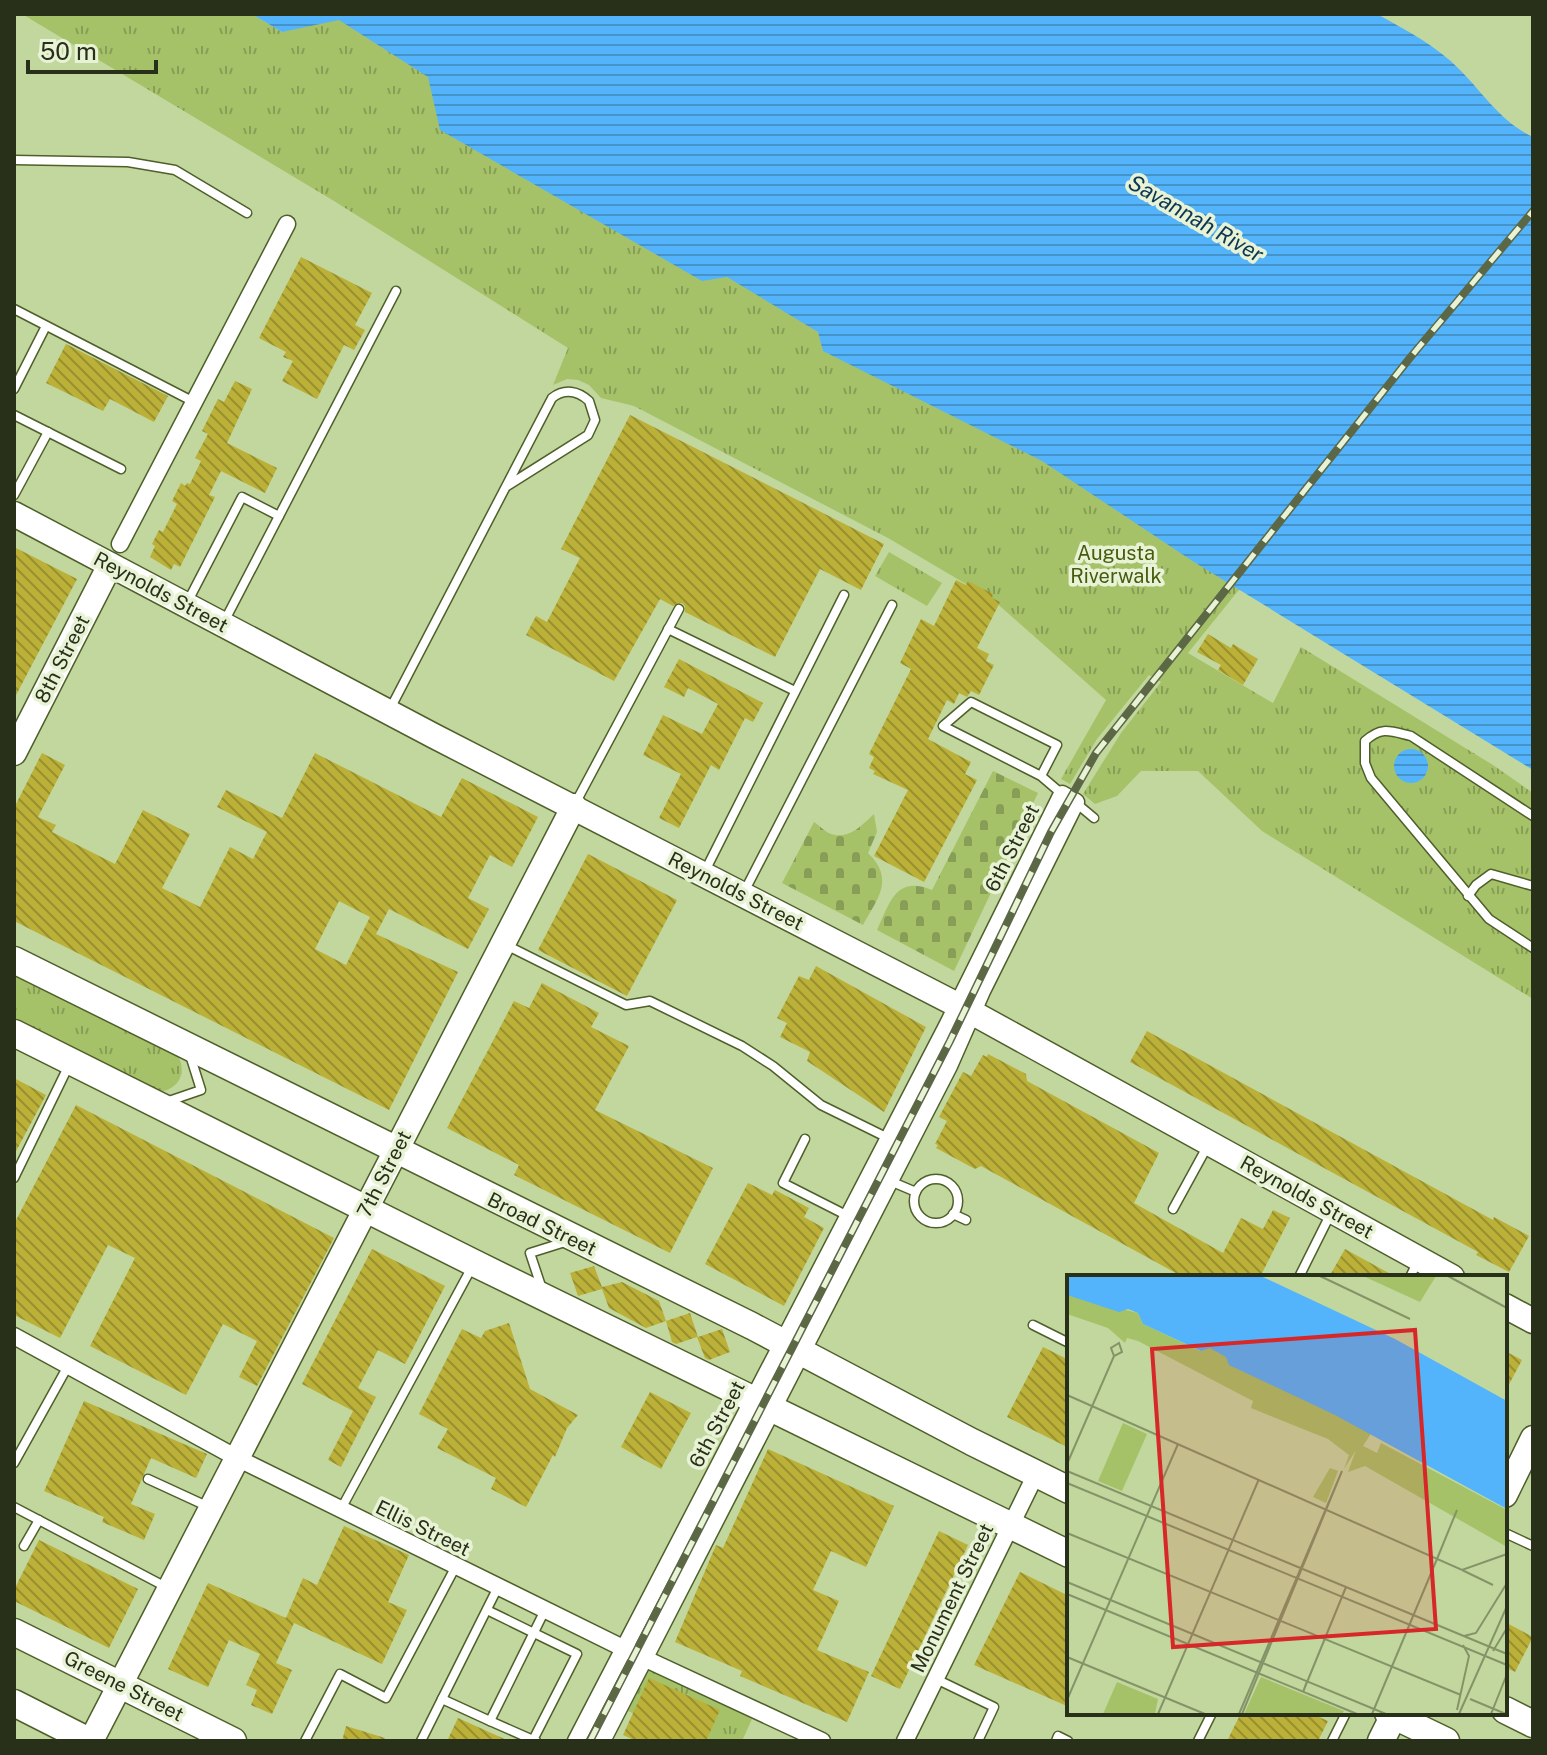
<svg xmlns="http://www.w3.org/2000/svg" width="1547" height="1755" font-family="'Public Sans',sans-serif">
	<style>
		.grass { fill: url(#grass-tufts) }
		.cemetery { fill: url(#cemetery-stones) }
		.water { fill: url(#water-rules) }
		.building { fill: url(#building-back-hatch); fill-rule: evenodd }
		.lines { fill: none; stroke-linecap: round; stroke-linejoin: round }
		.lane-casing { stroke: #4e5f2a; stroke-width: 11 }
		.street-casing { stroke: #4e5f2a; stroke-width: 19 }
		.secondary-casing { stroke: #4e5f2a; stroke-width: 27 }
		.primary-casing { stroke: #4e5f2a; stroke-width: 29 }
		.lane { stroke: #fff; stroke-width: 8 }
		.street { stroke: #fff; stroke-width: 16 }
		.secondary { stroke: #fff; stroke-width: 24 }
		.primary { stroke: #fff; stroke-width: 26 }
		.rail-casing { stroke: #5c6745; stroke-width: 8 }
		.rail { stroke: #e8f3d6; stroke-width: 5; stroke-dasharray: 15; stroke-linecap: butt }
		.labels { text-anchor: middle; stroke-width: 7; stroke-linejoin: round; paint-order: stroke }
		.park-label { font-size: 20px; fill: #475b0f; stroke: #e8f3d6 }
		.street-label { font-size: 20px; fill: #293019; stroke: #e8f3d6 }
		.water-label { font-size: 22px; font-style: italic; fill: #0d3652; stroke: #e8f3d6 }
		.inset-road { fill: none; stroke: #859468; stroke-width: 2 }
		.view { fill: #d62828; fill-opacity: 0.15; stroke: #d62828; stroke-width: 4 }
		.inset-edge { fill: none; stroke: #293019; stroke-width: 4 }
	</style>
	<defs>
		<pattern id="grass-tufts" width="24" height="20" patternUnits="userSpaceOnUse" patternTransform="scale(2)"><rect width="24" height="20" fill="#a5c268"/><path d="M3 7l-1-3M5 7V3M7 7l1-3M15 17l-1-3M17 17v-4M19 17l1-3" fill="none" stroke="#869e55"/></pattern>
		<pattern id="cemetery-stones" width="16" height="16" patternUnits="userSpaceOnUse" patternTransform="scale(2)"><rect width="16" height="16" fill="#a5c268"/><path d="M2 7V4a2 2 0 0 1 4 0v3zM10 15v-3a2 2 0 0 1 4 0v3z" fill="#869e55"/></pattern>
		<pattern id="water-rules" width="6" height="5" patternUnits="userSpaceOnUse" patternTransform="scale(2)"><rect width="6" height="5" fill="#54b4fb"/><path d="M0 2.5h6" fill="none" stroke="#4693ca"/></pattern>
		<pattern id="building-back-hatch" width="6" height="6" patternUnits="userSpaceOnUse" patternTransform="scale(2)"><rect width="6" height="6" fill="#bbb038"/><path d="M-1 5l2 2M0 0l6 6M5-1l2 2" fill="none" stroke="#98902e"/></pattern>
	</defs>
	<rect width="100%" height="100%" fill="#c2d79d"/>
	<!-- grass -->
	<g class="grass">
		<polygon points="22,14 252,14 282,32 301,14 374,14 1283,535 1188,653 1273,703 1301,647 1493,765 1533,793 1533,999 1262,831 1198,771 1141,771 1117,796 1095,804 1083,794 1121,733 1161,682 1149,675 1097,739 1070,784 1061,779 1106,700 993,600 888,538 634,406 601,398 589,385 578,380 567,379 553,385 568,348 334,201"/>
		<polygon points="889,552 942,583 927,606 875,576"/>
		<path d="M14,971L174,1051C190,1069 180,1092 155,1092L14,1022Z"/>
		<polygon points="648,1671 657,1671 752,1719 742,1741 693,1741 628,1711"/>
	</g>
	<!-- cemetery -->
	<g class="cemetery">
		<path d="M993,771L1038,793L954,971L877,930C890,902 896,875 932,890Z"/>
		<path d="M874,814L877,832L868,853C895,879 878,898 863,925L782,883L814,822C819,825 825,832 831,834C849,840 862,825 874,814Z"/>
	</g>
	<!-- water -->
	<g class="water">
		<path d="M252,14H1377C1406,30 1437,46 1460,70C1484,94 1501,122 1533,137V770L1194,562L1042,461L823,351L818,332L727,277L702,281L440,130L428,77L339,20L282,32Z"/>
		<circle cx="1411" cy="766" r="17"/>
	</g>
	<!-- building -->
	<g class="building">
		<polygon points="301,257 372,293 355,325 365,330 354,350 344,345 317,399 282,381 293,361 283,357 286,352 259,338"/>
		<polygon points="66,344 168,396 154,422 110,399 103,411 46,383"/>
		<polygon points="235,381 252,389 227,443 277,468 265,493 221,471 209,495 215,497 180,567 174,564 171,570 150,557 155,546 152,544 159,530 163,532 177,504 172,501 181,483 185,486 187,483 190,484 201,461 195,458 208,434 202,431 218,399 224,402"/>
		<polygon points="630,415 884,544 861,590 820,569 775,657 685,612 685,606 682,603 673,606 660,599 614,681 526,635 536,616 547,622 580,558 561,549"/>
		<polygon points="14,547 77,579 14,699"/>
		<polygon points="956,580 966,585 968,581 993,594 992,598 1000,602 977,648 989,654 986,661 994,665 979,695 971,691 967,697 959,693 954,704 947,700 928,739 971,762 965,774 977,780 924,882 874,856 908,790 873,774 875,771 869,768 874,757 869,754 911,669 900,663 921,619 934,626"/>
		<polygon points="1208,634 1231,648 1233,644 1258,659 1243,685 1218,670 1221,665 1197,652"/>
		<polygon points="679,659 763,703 753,722 745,718 719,770 711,765 679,828 659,818 681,774 643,755 663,715 702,734 718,704 688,688 684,697 664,687"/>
		<path d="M42,753L65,765L38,817L56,825L52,832L115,864L143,810L190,834L162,888L200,907L230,847L253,859L267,832L217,807L226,790L282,818L315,753L441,817L462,778L538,817L512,867L490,855L468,898L489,909L468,949L389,909L376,934L458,972L389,1110L14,921V808ZM339,901L370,917L346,965L315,949Z"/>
		<polygon points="588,854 677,900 627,996 538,950"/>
		<polygon points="816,966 926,1027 884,1112 807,1061 810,1052 780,1037 787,1023 777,1018 799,976 809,980"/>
		<polygon points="542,983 599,1013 591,1027 629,1046 595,1110 713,1168 670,1253 514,1175 519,1165 447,1128 514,1001 529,1008"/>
		<polygon points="1147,1031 1493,1220 1494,1217 1529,1236 1509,1272 1476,1255 1478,1252 1130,1062"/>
		<polygon points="988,1054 1026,1074 1027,1081 1159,1153 1134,1203 1223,1253 1241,1218 1263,1229 1273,1210 1290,1218 1260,1277 1183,1277 981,1166 975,1169 936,1148 938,1145 935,1144 947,1121 939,1117 963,1072 971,1076 983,1055 987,1057"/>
		<polygon points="14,1078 46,1095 14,1155"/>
		<polygon points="76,1105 334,1238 257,1386 239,1377 257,1341 223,1324 186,1395 90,1346 135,1258 108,1245 60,1338 14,1315 14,1224"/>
		<polygon points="748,1183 772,1195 775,1190 809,1208 804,1217 824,1228 784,1306 705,1264"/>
		<polygon points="372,1249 445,1286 405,1364 378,1350 358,1388 376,1397 341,1467 328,1460 353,1411 302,1384"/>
		<polygon points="1345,1249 1396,1277 1329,1277"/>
		<polygon points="594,1266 602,1287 622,1282 659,1301 666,1321 690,1313 698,1337 722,1329 730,1352 709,1360 705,1358 697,1337 676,1344 672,1342 666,1321 646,1328 609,1308 602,1289 578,1296 570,1273"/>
		<polygon points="509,1323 530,1389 578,1415 567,1428 555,1457 553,1455 526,1507 491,1489 496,1478 437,1448 448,1429 419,1414 462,1329 481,1338 485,1331"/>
		<polygon points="1043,1347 1069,1360 1069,1448 1007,1417"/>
		<polygon points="1505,1351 1522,1360 1505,1392"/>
		<polygon points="650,1392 691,1413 661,1469 621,1447"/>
		<polygon points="84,1401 207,1454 196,1478 151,1458 131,1504 155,1514 144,1540 102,1522 104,1517 44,1491"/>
		<polygon points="768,1449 894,1506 866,1567 831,1551 813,1590 839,1601 817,1650 869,1672 847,1722 740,1676 742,1671 675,1642 716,1545 723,1548"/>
		<polygon points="344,1526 409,1555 388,1602 407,1610 382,1664 294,1623 276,1663 292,1670 272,1714 251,1705 257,1690 246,1685 260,1654 229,1640 208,1687 168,1669 208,1583 286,1618 303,1578 317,1585"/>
		<polygon points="939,1531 968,1545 900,1689 871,1676"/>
		<polygon points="39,1540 138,1589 109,1648 14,1601 14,1590"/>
		<polygon points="1020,1572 1069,1596 1069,1707 974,1665"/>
		<polygon points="1505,1622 1533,1637 1515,1672 1505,1667"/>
		<polygon points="649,1678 720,1710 706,1741 636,1741 623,1735"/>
		<polygon points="1241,1713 1310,1713 1328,1721 1318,1741 1227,1741"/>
		<polygon points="458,1718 509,1741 447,1741"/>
		<polygon points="346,1726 385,1738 384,1741 342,1741"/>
	</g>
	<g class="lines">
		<!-- lane casing -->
		<g class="lane-casing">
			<g id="lane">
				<polyline points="14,160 128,162 175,170 247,213"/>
				<polyline points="14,309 194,402"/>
				<polyline points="14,389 46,326"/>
				<polyline points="14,415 121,469"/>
				<polyline points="14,495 48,432"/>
				<polyline points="188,601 242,497 279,516"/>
				<polyline points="225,620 396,291"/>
				<polyline points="668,629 795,691"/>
				<path d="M389,711L552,398C565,388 578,391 589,401L595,420L588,435L507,486"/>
				<polyline points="1041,776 1057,745 971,702 943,726 1041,776 1062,794"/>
				<polyline points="576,802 679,609"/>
				<polyline points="1076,803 1094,818"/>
				<path d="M1533,816L1411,736C1390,731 1382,726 1365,741V763L1371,778L1489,919L1533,948"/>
				<polyline points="704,873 844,595"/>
				<polyline points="743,894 892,605"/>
				<polyline points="1468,896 1476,885 1491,874 1533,886"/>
				<polyline points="506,945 626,1005 650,1001 742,1046 773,1066 821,1105 888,1138"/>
				<polyline points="166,1102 201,1090 190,1055"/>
				<polyline points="805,1139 783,1183 848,1216"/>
				<polyline points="14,1178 70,1063"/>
				<circle cx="936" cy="1201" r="22"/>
				<polyline points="890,1181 916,1192"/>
				<polyline points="1173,1209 1207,1147"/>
				<polyline points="953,1214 966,1220"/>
				<polyline points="1299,1277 1330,1215"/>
				<polyline points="1410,1277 1417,1263"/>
				<polyline points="542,1289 530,1253 565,1242"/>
				<polyline points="1033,1325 1069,1343"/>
				<polyline points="14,1463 68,1366"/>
				<polyline points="148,1479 211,1508"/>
				<polyline points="14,1507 166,1587"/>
				<polyline points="341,1509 472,1267"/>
				<polyline points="1505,1533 1533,1546"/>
				<polyline points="24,1546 39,1520"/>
				<polyline points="487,1610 577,1654 533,1740 536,1741"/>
				<polyline points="936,1679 994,1707 978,1741"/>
				<polyline points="442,1699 490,1721 545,1610"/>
				<polyline points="490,1721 533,1740"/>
				<polyline points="305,1741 340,1674 386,1698 456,1566"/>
				<polyline points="421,1741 498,1587"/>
				<polyline points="1056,1741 1058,1736 1068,1741"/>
				<polyline points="1198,1741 1212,1713"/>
				<polyline points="1332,1741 1346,1713"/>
			</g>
		</g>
		<!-- street casing -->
		<g class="street-casing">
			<g id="street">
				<polyline points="120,544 287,224"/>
				<polyline points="14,1336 237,1458 635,1654 822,1741"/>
				<polyline points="576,1741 946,1028 1062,794 1076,802 982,991 949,1066 602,1741"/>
				<polyline points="905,1741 1036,1474"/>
			</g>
		</g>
		<!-- secondary casing -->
		<g class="secondary-casing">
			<g id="secondary">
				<polyline points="14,514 434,736 973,1013 1452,1277"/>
				<polyline points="14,753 110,565"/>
				<polyline points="1505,1306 1533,1321"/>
				<polyline points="1505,1495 1533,1438"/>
				<polyline points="91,1741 574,806"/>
			</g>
		</g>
		<!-- primary casing -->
		<g class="primary-casing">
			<g id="primary">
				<polyline points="14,960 752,1326 972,1442 1069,1490"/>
				<polyline points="14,1033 474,1263 1069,1554"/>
				<polyline points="14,1632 233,1741"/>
				<polyline points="14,1703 89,1741"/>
				<polyline points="1505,1710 1533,1724"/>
				<polyline points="1388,1713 1446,1741"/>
				<polyline points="1381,1741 1395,1713"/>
			</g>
		</g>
		<!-- lane -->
		<use href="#lane" class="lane"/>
		<!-- street -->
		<use href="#street" class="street"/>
		<!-- secondary -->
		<use href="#secondary" class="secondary"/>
		<!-- primary -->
		<use href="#primary" class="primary"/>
		<!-- rail casing -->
		<g class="rail-casing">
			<polyline id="rail" points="590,1741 950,1041 1051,832 1096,753 1409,359 1533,211"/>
		</g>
		<!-- rail -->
		<use href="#rail" class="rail"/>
	</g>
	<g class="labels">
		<!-- park labels -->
		<g class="park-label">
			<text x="1116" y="560">Augusta<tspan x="1116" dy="23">Riverwalk</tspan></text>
		</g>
		<!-- street labels -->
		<g class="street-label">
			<text transform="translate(161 592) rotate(28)" y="7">Reynolds Street</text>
			<text transform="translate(62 659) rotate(-63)" y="7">8th Street</text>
			<text transform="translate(1012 848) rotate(-63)" y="7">6th Street</text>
			<text transform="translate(736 891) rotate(27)" y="7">Reynolds Street</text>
			<text transform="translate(384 1174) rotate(-63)" y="7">7th Street</text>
			<text transform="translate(1307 1197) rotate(29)" y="7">Reynolds Street</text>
			<text transform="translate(542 1224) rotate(26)" y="7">Broad Street</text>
			<text transform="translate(717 1424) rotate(-62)" y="7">6th Street</text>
			<text transform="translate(423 1528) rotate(26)" y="7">Ellis Street</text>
			<text transform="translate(952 1598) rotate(-64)" y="7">Monument Street</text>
			<text transform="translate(124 1686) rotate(27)" y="7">Greene Street</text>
		</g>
		<!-- water labels -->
		<g class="water-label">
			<text transform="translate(1196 218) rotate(30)" y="8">Savannah River</text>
		</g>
	</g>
	<!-- overview -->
	<g transform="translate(1067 1275)">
		<rect width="440" height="440" fill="#c2d79d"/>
		<path d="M296,1H369L353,27ZM0,20L71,38L76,49L133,76L141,68L310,149L296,171L310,178L314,168L440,235V272L298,191L281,197L289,175L277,194L282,180L261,164L184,133L186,126L71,66L60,63L58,68L41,53L0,39ZM56,148L80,159L55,216L31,206ZM194,402L277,436L275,439H177Z" fill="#a5c268"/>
		<path d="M263,193L271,196L259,228L246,222Z" fill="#a5c268"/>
		<path d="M50,407L91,424L88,439H36Z" fill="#a5c268"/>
		<path d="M0,1H194L328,64L440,126V234L268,140L162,90L159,82L143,73L134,76L76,49L71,38L61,34L52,37L0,20Z" fill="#54b4fb"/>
		<path class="inset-road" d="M253,1L343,44M381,1L440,33M0,120L395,295L440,279M0,189L47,81L55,77L52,68L44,73L47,81M0,196L440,379M0,208L440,390M0,258L394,420M370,284L390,235M395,295L426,310M0,307L319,439M0,319L290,439M397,361L409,358L440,308M426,376L440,353M0,382L138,439M240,406L236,417L279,312M403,424L439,439M0,425L111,169M390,435L402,381L396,370M91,439L192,204M172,439L275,196L175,439M305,439L370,284M392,439L440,331M424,439L440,399"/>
		<path class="view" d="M348,55L369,354L106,372L85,74Z"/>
		<rect width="440" height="440" class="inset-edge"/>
	</g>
	<!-- border -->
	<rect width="1547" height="1755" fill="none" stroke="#293019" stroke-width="32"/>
	<!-- scale -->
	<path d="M28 60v12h128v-12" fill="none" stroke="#293019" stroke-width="4"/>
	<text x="40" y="60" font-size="24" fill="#293019" stroke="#e8f3d6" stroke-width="6" paint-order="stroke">50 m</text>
</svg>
